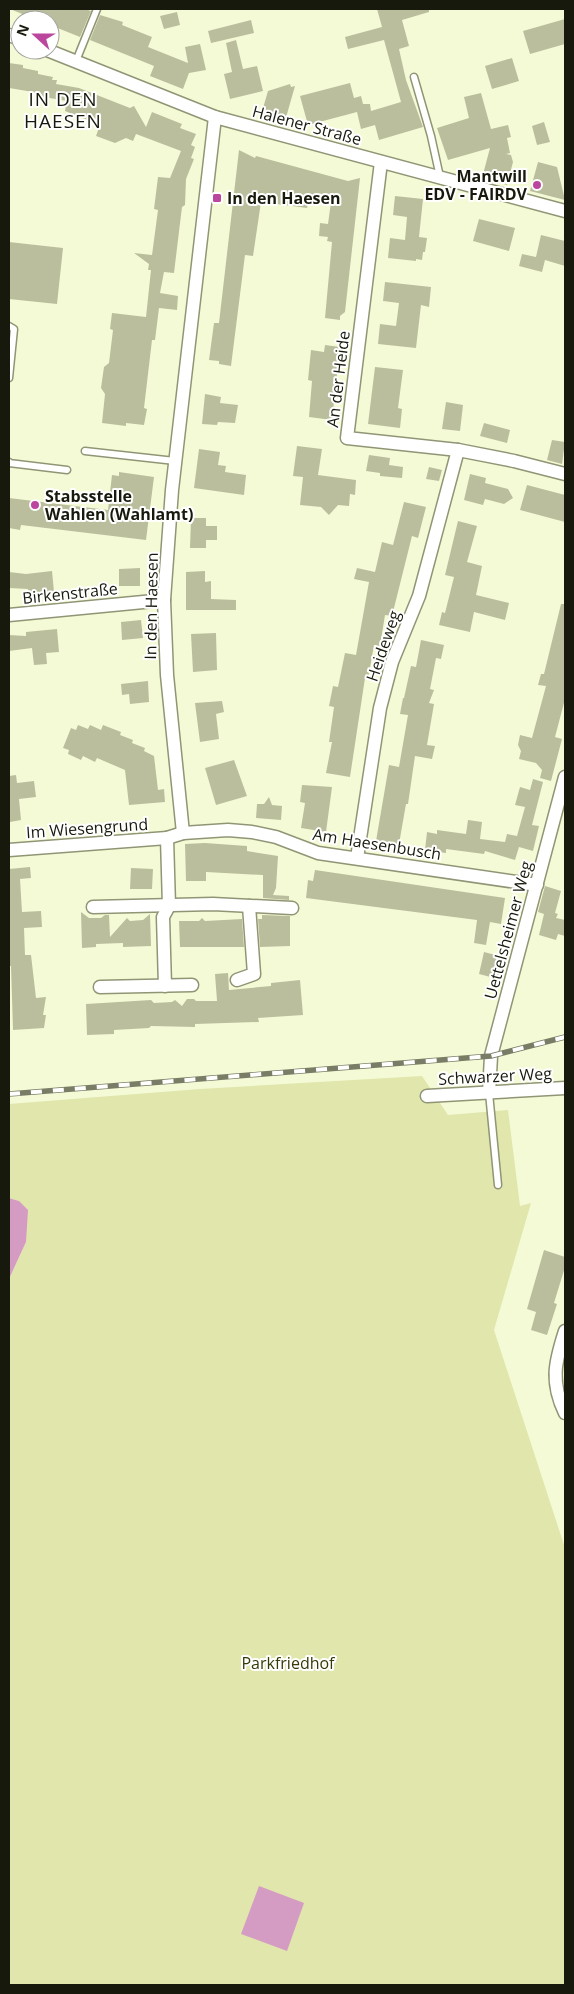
<svg xmlns="http://www.w3.org/2000/svg" width="574" height="1994" font-family="'Open Sans',sans-serif">
	<style>
		.green { fill: #e0e6ac }
		.water { fill: #d59cc3 }
		.building { fill: #bbbe9d }
		.lines { fill: none; stroke-linecap: round; stroke-linejoin: round }
		.lane-casing { stroke: #919575; stroke-width: 9 }
		.street-casing { stroke: #919575; stroke-width: 15 }
		.lane { stroke: #fff; stroke-width: 6 }
		.street { stroke: #fff; stroke-width: 12 }
		.rail-casing { stroke: #7a7d66; stroke-width: 5.5 }
		.rail { stroke: #fff; stroke-width: 4; stroke-dasharray: 11; stroke-linecap: butt }
		.poi-dot { fill: #bb469e; stroke: #fff; stroke-width: 2 }
		.labels { text-anchor: middle; stroke-width: 4; stroke-linejoin: round; paint-order: stroke }
		.street-label { font-size: 16px; fill: #18190d; stroke: #fff }
		.poi-label { font-size: 16px; font-weight: bold; fill: #18190d; stroke: #fff; text-anchor: start }
		.park-label { font-size: 16px; fill: #373a07; stroke: #fff }
		.quarter-label { font-size: 19px; letter-spacing: 1px; fill: #18190d; stroke: #fff }
	</style>
	<rect width="100%" height="100%" fill="#f5fad6"/>
	<!-- green -->
	<polygon class="green" points="422,1076 448,1115 508,1110 520,1206 531,1203 494,1330 565,1548 565,1985 9,1985 9,1279 26,1242 19,1201 9,1198 9,1104 200,1089"/>
	<!-- water -->
	<g class="water">
		<polygon points="9,1198 19,1201 28,1210 26,1242 9,1279"/>
		<polygon points="259,1886 304,1903 287,1951 241,1934"/>
	</g>
	<!-- building -->
	<g class="building">
		<polygon points="10,9 85,9 91,11 80,37 50,25 50,20 37,20"/>
		<polygon points="377,9 429,9 429,12 402,20 409,46 399,49 406,80 423,127 379,140 375,125 361,129 357,112 308,125 300,96 350,83 354,98 361,96 363,104 370,104 371,111 401,102 384,40 348,49 345,37 382,27"/>
		<polygon points="177,12 180,25 164,29 160,16"/>
		<polygon points="100,15 123,22 122,25 152,37 148,47 188,63 185,47 200,44 206,70 189,73 183,89 150,76 154,66 90,40"/>
		<polygon points="565,19 565,44 530,54 523,31"/>
		<polygon points="251,20 254,33 211,43 208,31"/>
		<polygon points="236,40 243,69 257,66 263,91 230,99 224,74 232,72 226,43"/>
		<polygon points="512,58 519,81 492,89 485,66"/>
		<polygon points="9,63 23,65 23,68 38,71 38,74 53,77 52,80 57,80 56,84 79,88 130,108 134,106 146,127 152,112 182,124 180,128 196,134 191,145 195,147 191,158 194,159 186,179 185,205 182,207 174,273 164,272 160,293 178,296 177,310 159,308 155,340 152,340 144,408 147,409 144,425 126,423 126,426 102,423 105,394 101,388 104,367 109,363 113,330 110,329 112,313 146,317 151,270 148,270 149,264 134,253 152,255 158,210 154,209 158,177 170,178 181,151 136,134 133,141 126,138 115,143 96,136 100,125 65,111 67,101 38,96 39,93 9,88"/>
		<polygon points="290,84 291,87 295,86 285,121 261,115 268,91"/>
		<polygon points="481,93 491,129 508,125 511,137 507,138 510,153 506,154 511,155 513,162 507,185 482,178 490,148 448,160 437,128 469,118 464,97"/>
		<polygon points="544,122 550,142 537,145 532,126"/>
		<polygon points="239,150 255,158 256,156 348,181 360,178 345,312 340,316 340,320 325,318 332,242 327,241 328,237 319,236 320,223 328,224 331,202 310,197 307,208 261,202 253,256 245,255 231,366 219,364 219,361 209,360 214,323 219,323"/>
		<polygon points="538,162 557,167 565,200 530,191"/>
		<polygon points="395,196 423,199 419,237 427,238 425,252 423,252 422,260 416,259 416,261 388,258 390,238 405,240 407,217 393,215"/>
		<polygon points="479,219 515,228 509,251 473,241"/>
		<polygon points="541,235 565,241 565,266 545,260 542,272 519,266 522,254 536,257"/>
		<polygon points="9,242 63,248 57,304 9,299"/>
		<polygon points="385,282 431,287 429,307 421,305 416,348 378,344 380,324 396,326 399,303 383,301"/>
		<polygon points="325,345 340,347 332,420 309,417 312,381 308,380 311,350 324,352"/>
		<polygon points="375,367 403,370 398,408 402,409 400,428 368,424"/>
		<polygon points="205,394 221,397 220,403 238,405 235,423 218,422 217,425 202,424"/>
		<polygon points="446,402 463,405 460,431 442,429"/>
		<polygon points="484,423 510,430 507,443 480,436"/>
		<polygon points="552,440 565,442 562,464 547,460"/>
		<polygon points="297,446 322,449 318,475 356,480 355,495 350,494 349,506 338,505 329,515 321,507 300,505 303,477 293,476"/>
		<polygon points="199,449 220,452 218,465 226,466 225,472 246,475 244,495 194,488"/>
		<polygon points="369,455 390,458 389,465 403,467 402,478 380,476 380,473 366,471"/>
		<polygon points="429,467 442,470 439,481 426,479"/>
		<polygon points="119,472 154,477 146,540 21,525 20,530 9,528 9,498 108,510 112,475 119,476"/>
		<polygon points="470,474 486,478 485,483 508,489 513,498 504,504 485,499 483,505 464,500"/>
		<polygon points="527,485 565,495 565,522 520,510"/>
		<polygon points="404,502 426,507 418,538 412,536 392,616 385,615 380,646 374,645 368,679 365,678 350,777 326,773 332,742 329,742 334,707 329,706 333,686 338,687 345,653 356,655 369,582 354,579 357,568 375,572 382,542 393,545"/>
		<polygon points="191,518 206,518 206,526 217,526 217,540 206,540 206,548 190,548"/>
		<polygon points="458,521 477,526 467,562 482,566 476,595 509,603 505,620 474,612 470,632 439,625 442,612 445,613 454,577 445,575"/>
		<polygon points="140,568 140,586 119,586 119,569"/>
		<polygon points="52,571 54,592 28,594 28,589 9,588 9,572 26,574"/>
		<polygon points="205,571 205,582 211,581 211,599 236,600 236,610 186,610 186,572"/>
		<polygon points="561,604 565,604 565,699 555,737 562,739 551,781 540,778 542,770 536,763 519,759 521,751 518,745 520,735 532,738 546,686 538,685 541,674 544,674"/>
		<polygon points="141,620 143,638 122,640 121,622"/>
		<polygon points="57,629 59,652 46,653 47,664 34,665 32,648 9,651 9,635 26,636 26,632"/>
		<polygon points="216,633 217,670 193,672 191,634"/>
		<polygon points="421,640 444,645 441,659 436,658 430,689 434,690 429,703 434,704 427,745 435,746 432,759 415,756 408,804 406,804 399,844 376,841 389,765 399,767 408,715 400,714 403,698 404,698 411,666 416,667"/>
		<polygon points="148,681 149,702 130,704 129,694 122,695 121,684"/>
		<polygon points="222,701 224,712 216,714 219,739 200,742 195,703"/>
		<polygon points="78,725 88,729 90,725 101,730 103,725 121,732 120,735 133,740 132,743 145,748 144,751 154,756 158,790 164,789 165,802 129,805 125,770 97,758 95,762 83,756 81,760 68,754 69,750 63,748 71,728 76,730"/>
		<polygon points="234,760 247,796 216,805 205,768"/>
		<polygon points="16,775 17,783 34,781 36,797 19,799 21,820 10,822 9,776"/>
		<polygon points="533,779 543,782 532,825 539,826 533,851 519,847 515,860 485,851 484,854 446,849 446,853 425,850 427,832 437,834 437,830 466,834 468,820 482,822 480,839 505,842 507,834 517,836 525,807 515,805 520,787 530,790"/>
		<polygon points="302,785 332,787 326,832 301,828 305,803 300,802"/>
		<polygon points="269,797 272,805 282,806 281,820 256,818 257,804 264,804"/>
		<polygon points="205,843 247,846 247,851 278,856 276,888 273,895 289,896 289,900 263,898 263,875 206,872 206,881 186,881 185,844"/>
		<polygon points="30,867 31,878 20,879 22,912 41,911 42,927 24,928 25,955 31,955 36,998 46,997 43,1015 46,1015 44,1028 13,1030 11,966 9,966 9,869"/>
		<polygon points="131,868 153,869 152,889 130,889"/>
		<polygon points="315,870 505,898 501,924 490,922 486,945 474,943 477,920 306,898 308,880 313,881"/>
		<polygon points="545,886 561,891 555,913 558,914 556,918 565,920 565,936 558,934 556,940 539,935 544,914 538,912"/>
		<polygon points="81,912 89,918 101,918 105,915 109,915 110,937 127,918 130,921 143,920 150,914 151,946 123,947 123,943 96,944 96,947 82,948"/>
		<polygon points="262,915 290,916 290,946 260,947 258,919 262,919"/>
		<polygon points="202,918 205,921 242,919 244,947 180,947 179,921 199,921"/>
		<polygon points="484,952 503,957 498,979 479,974"/>
		<polygon points="228,973 229,990 271,986 271,983 300,980 303,1015 258,1018 259,1022 195,1024 195,1027 151,1026 149,1028 114,1030 114,1034 87,1035 86,1004 151,1000 154,1003 172,1002 175,1000 182,1006 187,999 194,999 196,1001 217,1001 215,974"/>
		<polygon points="544,1250 565,1257 565,1267 554,1303 557,1304 547,1335 531,1330 536,1312 527,1309"/>
	</g>
	<g class="lines">
		<!-- lane casing -->
		<g class="lane-casing">
			<g id="lane">
				<polyline points="76,61 97,9"/>
				<polyline points="414,77 431,136 440,177"/>
				<polyline points="9,326 14,329 9,378"/>
				<polyline points="85,451 175,461"/>
				<polyline points="9,462 9,463 67,470"/>
				<polyline points="489,1093 498,1185"/>
			</g>
		</g>
		<!-- street casing -->
		<g class="street-casing">
			<g id="street">
				<polyline points="9,35 20,39"/>
				<polyline points="47,50 215,117 565,211"/>
				<polyline points="381,162 347,438 458,450 514,461 565,474"/>
				<polyline points="9,615 164,600"/>
				<polyline points="183,833 167,675 164,600 172,490 215,117"/>
				<polyline points="9,850 167,838"/>
				<polyline points="357,858 380,708 392,662 419,596 458,450"/>
				<polyline points="93,907 213,904 292,908"/>
				<polyline points="237,980 254,974 249,906"/>
				<polyline points="165,986 163,917 169,906 167,838 183,833 228,830 252,832 276,837 318,853 537,885"/>
				<polyline points="100,987 192,985"/>
				<polyline points="489,1093 491,1056 565,777"/>
				<polyline points="427,1096 565,1088"/>
				<path d="M565,1331C555,1362 550,1382 565,1413"/>
			</g>
		</g>
		<!-- lane -->
		<use href="#lane" class="lane"/>
		<!-- street -->
		<use href="#street" class="street"/>
		<!-- rail casing -->
		<g class="rail-casing">
			<polyline id="rail" points="9,1094 491,1056 565,1037"/>
		</g>
		<!-- rail -->
		<use href="#rail" class="rail"/>
	</g>
	<!-- markers -->
	<g class="poi-dot">
		<circle cx="537" cy="185" r="5"/>
		<rect x="212" y="193" width="10" height="10" rx="2.5"/>
		<circle cx="35" cy="505" r="5"/>
	</g>
	<g class="labels">
		<!-- street labels -->
		<g class="street-label">
			<text transform="translate(307 125) rotate(15)" y="6">Halener Straße</text>
			<text transform="translate(338 379) rotate(-83)" y="6">An der Heide</text>
			<text transform="translate(70 593) rotate(-6)" y="6">Birkenstraße</text>
			<text transform="translate(151 606) rotate(-89)" y="6">In den Haesen</text>
			<text transform="translate(383 646) rotate(-71)" y="6">Heideweg</text>
			<text transform="translate(87 828) rotate(-4)" y="6">Im Wiesengrund</text>
			<text transform="translate(377 844) rotate(9)" y="6">Am Haesenbusch</text>
			<text transform="translate(508 930) rotate(-75)" y="6">Uettelsheimer Weg</text>
			<text transform="translate(495 1076) rotate(-3)" y="6">Schwarzer Weg</text>
		</g>
		<!-- poi labels -->
		<g class="poi-label">
			<text x="527" y="182" text-anchor="end">Mantwill<tspan x="527" dy="18">EDV - FAIRDV</tspan></text>
			<text x="227" y="204">In den Haesen</text>
			<text x="45" y="502">Stabsstelle<tspan x="45" dy="18">Wahlen (Wahlamt)</tspan></text>
		</g>
		<!-- park labels -->
		<g class="park-label">
			<text x="288" y="1669">Parkfriedhof</text>
		</g>
		<!-- quarter labels -->
		<g class="quarter-label">
			<text x="63" y="106">IN DEN<tspan x="63" dy="22">HAESEN</tspan></text>
		</g>
	</g>
	<!-- border -->
	<rect width="574" height="1994" fill="none" stroke="#18190d" stroke-width="20"/>
	<!-- north arrow -->
	<g transform="translate(35 35) rotate(291)"><circle r="24" fill="#ffffff" stroke="#a3a39e"/>
	<path d="M0-4L9 19L0 12L-9 19Z" fill="#bb469e"/>
	<text y="-8" font-size="14" font-weight="bold" text-anchor="middle" fill="#18190d">N</text>
	</g>
</svg>
